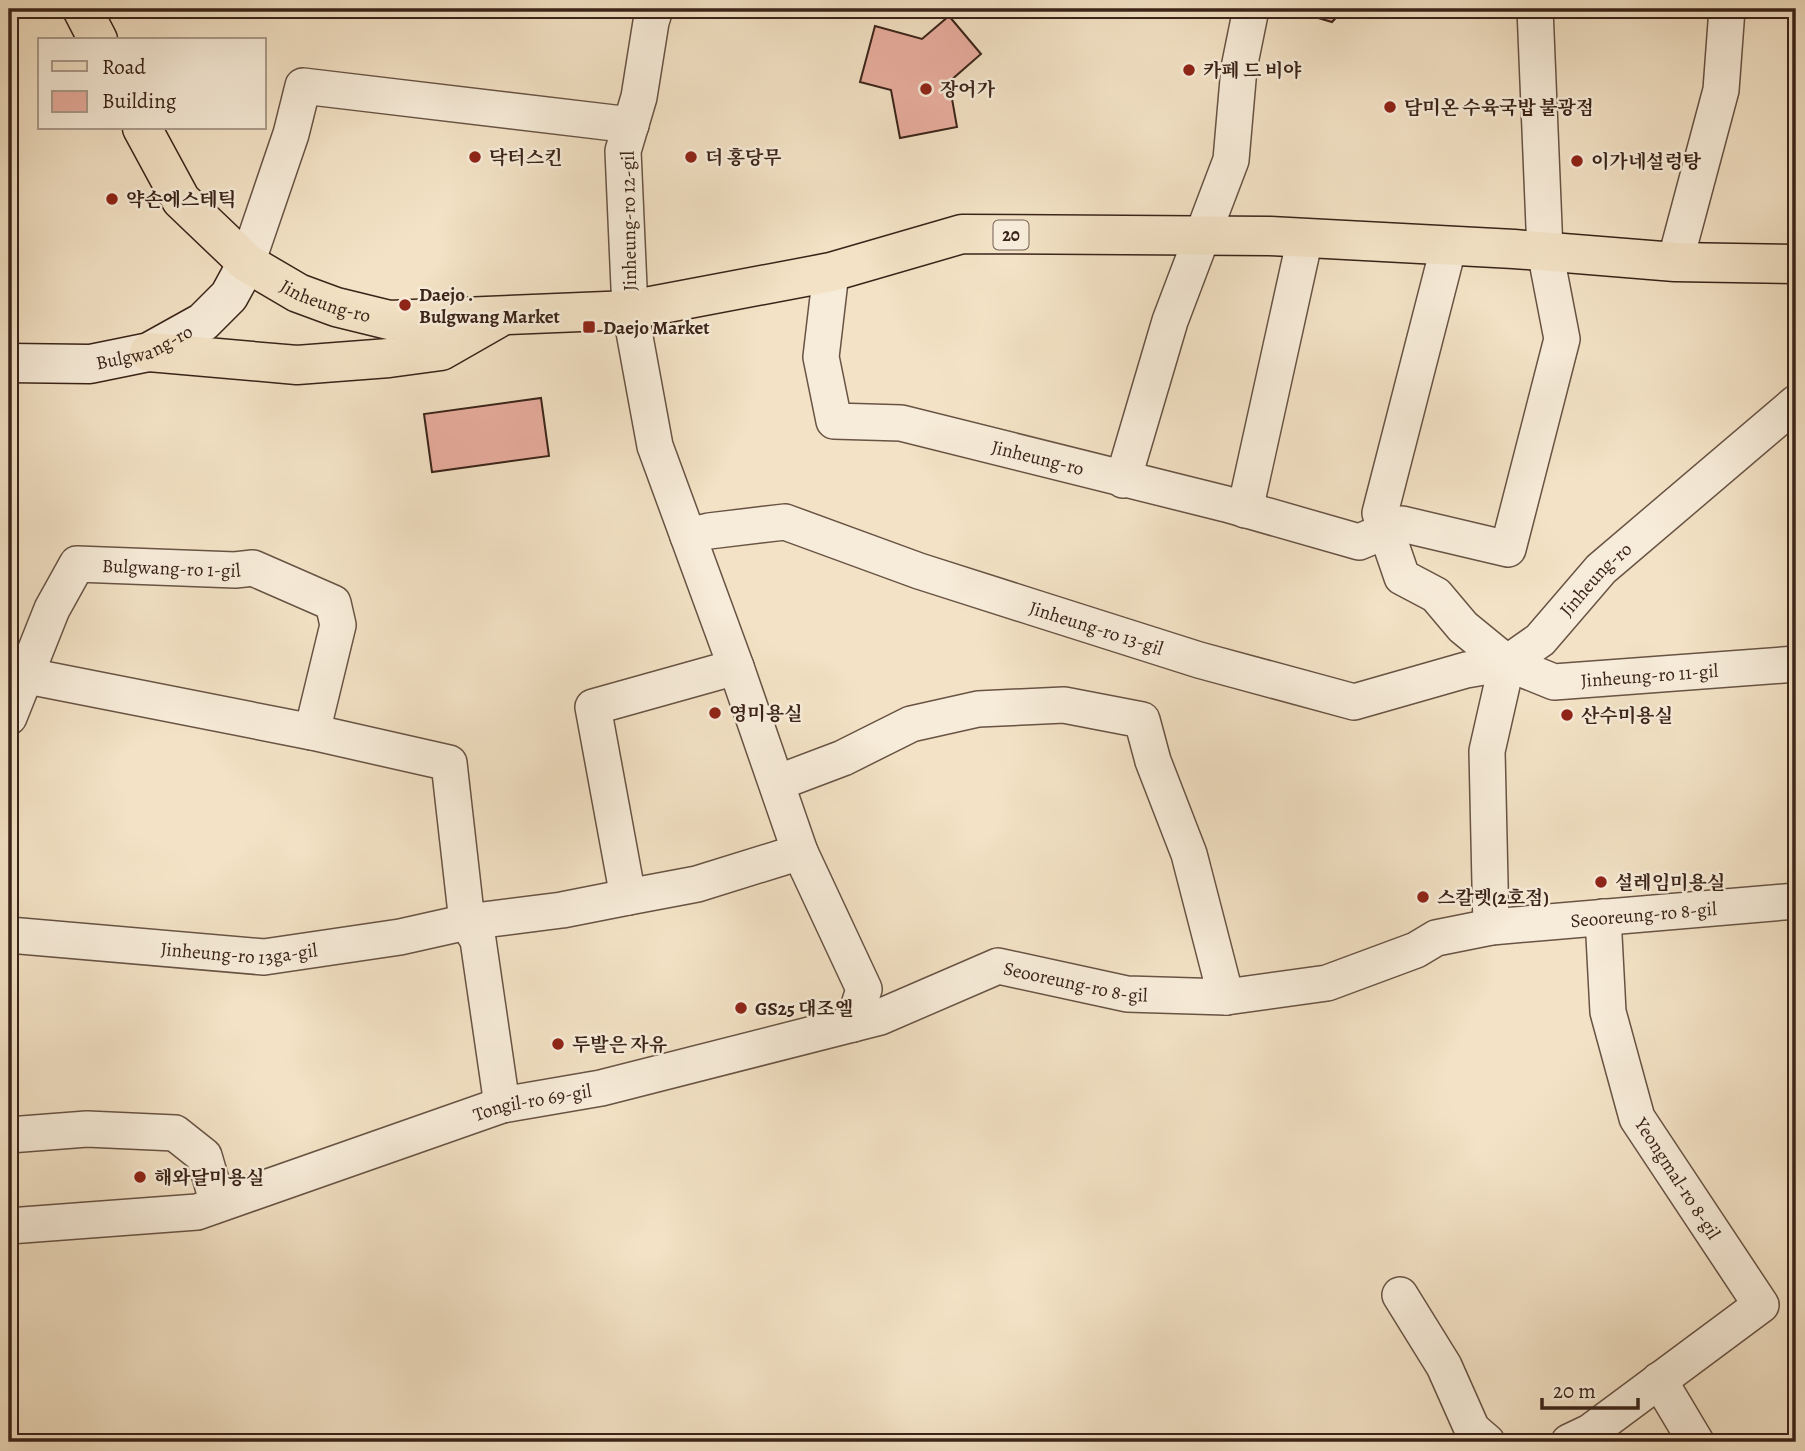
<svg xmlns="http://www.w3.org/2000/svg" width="1805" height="1451" font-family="Alegreya,'Noto Serif KR',serif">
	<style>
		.building { fill: #e9ae9f; stroke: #3a2319; stroke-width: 2 }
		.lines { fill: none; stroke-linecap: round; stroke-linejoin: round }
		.minor-casing { stroke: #685344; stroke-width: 38 }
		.secondary-casing { stroke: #3a2319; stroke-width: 41 }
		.primary-casing { stroke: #3a2319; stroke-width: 41 }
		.minor { stroke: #f7ecd9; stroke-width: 35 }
		.secondary { stroke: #f7ecd9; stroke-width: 38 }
		.primary { stroke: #f3e2c5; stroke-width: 38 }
		.poi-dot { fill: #8f2418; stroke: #f7ecd9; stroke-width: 2.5 }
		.labels { text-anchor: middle; stroke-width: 5; stroke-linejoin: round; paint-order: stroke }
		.shield { fill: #f7ecd9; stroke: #735f53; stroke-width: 2 }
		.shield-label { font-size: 18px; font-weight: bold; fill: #3a2319 }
		.poi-label { font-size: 19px; font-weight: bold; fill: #3a2319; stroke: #f7ecd9; text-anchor: start }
		.street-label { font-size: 19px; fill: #3a2319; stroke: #f7ecd9 }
	</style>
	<rect width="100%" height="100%" fill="#f3e2c5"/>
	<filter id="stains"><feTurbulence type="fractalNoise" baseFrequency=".00286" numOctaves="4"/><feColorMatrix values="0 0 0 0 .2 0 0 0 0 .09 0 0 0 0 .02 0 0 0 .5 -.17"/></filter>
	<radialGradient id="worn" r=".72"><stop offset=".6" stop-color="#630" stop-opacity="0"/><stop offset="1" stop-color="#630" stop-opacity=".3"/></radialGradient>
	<!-- building -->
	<g class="building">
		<polygon points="1288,9 1344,9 1332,22"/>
		<polygon points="949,16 981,54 949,82 957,127 900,138 891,90 860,82 875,26 922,39"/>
		<polygon points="541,398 549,456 432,472 424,414"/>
	</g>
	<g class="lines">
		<!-- minor casing -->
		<g class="minor-casing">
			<g id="minor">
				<polyline points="655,9 651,22 639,97 623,151 630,310 655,446 736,667 800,852 864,989 853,1024"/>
				<path id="s1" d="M1449,245L1380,513L1402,577L1436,595L1463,627L1507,663L1554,682L1796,664"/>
				<polyline points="1675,262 1721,90 1727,9"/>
				<polyline points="247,263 291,134 303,86 631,125"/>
				<path id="s2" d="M831,272L821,357L834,421L901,423L1226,504L1359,542L1402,524L1508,549L1562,339L1545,251L1535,9"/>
				<polyline points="1123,480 1170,321 1231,160 1239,68 1251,9"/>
				<polyline points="1245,510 1305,238"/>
				<path id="s3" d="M688,536L709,531L785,522L919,571L1032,607L1199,660L1354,702L1466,670L1507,663L1540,640L1601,569L1796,403"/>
				<polyline points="9,664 33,677 312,732 449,763 467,922 478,940 502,1105"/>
				<path id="s4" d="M9,717L52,609L77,564L235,570L253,568L333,603L338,625L312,732"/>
				<polyline points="777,783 843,758 911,724 978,709 1064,705 1142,720 1153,761 1189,854 1226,997"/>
				<polyline points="628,897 593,707 736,667"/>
				<polyline points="1491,927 1487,751 1507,663"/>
				<path id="s5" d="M9,935L264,957L400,937L467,922L562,910L628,897L697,884L800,852"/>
				<polyline points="9,1135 87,1129 175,1133 204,1156 218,1204"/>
				<path id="s6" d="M9,1226L197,1212L502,1105L601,1088L880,1017L998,966L1127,994L1226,997L1327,983L1416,950L1436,938L1491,927L1796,901"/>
				<polyline points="1400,1295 1444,1366 1472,1429 1487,1442"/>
				<polyline points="1659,1380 1696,1442"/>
				<polyline points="1569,1442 1590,1432 1761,1305 1637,1118 1608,1012 1603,917"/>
			</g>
		</g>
		<!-- secondary casing -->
		<g class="secondary-casing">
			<g id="secondary">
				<path id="s7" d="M9,363L90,364L149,352L203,322L229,296L247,263"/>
			</g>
		</g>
		<!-- primary casing -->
		<g class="primary-casing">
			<g id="primary">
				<polyline points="82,9 98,40"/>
				<path id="s8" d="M142,128L181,200L247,263L298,293L336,307L389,320L630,310L831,272L962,234L1270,236L1514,249L1675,262L1796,264"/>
				<polyline points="149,352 297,365 389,358 441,351 497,319"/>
			</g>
		</g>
		<!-- minor -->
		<use href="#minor" class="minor"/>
		<!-- secondary -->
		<use href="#secondary" class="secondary"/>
		<!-- primary -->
		<use href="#primary" class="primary"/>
	</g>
	<!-- markers -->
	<g class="poi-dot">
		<circle cx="1189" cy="70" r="7"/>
		<circle cx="926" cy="89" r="7"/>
		<circle cx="1390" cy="107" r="7"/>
		<circle cx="475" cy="157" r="7"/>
		<circle cx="691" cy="157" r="7"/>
		<circle cx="1577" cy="161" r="7"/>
		<circle cx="112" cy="199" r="7"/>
		<circle cx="405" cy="305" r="7"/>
		<rect x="582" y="320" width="14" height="14" rx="3.5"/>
		<circle cx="715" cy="713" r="7"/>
		<circle cx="1567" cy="715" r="7"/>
		<circle cx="1601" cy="882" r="7"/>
		<circle cx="1423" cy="897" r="7"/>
		<circle cx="741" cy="1008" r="7"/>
		<circle cx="558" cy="1044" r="7"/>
		<circle cx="140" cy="1177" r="7"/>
	</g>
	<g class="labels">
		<!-- shield labels -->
		<rect class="shield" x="993.5" y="220.5" width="35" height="29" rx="5"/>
		<g class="shield-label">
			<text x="1011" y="241">20</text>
		</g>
		<!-- poi labels -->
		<g class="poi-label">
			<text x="1203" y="77">카페 드 비야</text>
			<text x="940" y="96">장어가</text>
			<text x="1404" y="114">담미온 수육국밥 불광점</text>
			<text x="489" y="164">닥터스킨</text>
			<text x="705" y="164">더 홍당무</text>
			<text x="1591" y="168">이가네설렁탕</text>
			<text x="126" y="206">약손에스테틱</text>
			<text x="419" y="301">Daejo .<tspan x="419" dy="22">Bulgwang Market</tspan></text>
			<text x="603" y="334">Daejo Market</text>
			<text x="729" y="720">영미용실</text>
			<text x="1581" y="722">산수미용실</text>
			<text x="1615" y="889">설레임미용실</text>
			<text x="1437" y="904">스칼렛(2호점)</text>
			<text x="755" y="1015">GS25 대조엘</text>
			<text x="572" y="1051">두발은 자유</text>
			<text x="154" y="1184">해와달미용실</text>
		</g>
		<!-- street labels -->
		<g class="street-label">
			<text transform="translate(628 221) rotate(-91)" y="7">Jinheung-ro 12-gil</text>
			<text dy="7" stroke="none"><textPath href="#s8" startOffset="261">Jinheung-ro</textPath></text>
			<text dy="7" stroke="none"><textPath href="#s7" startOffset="138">Bulgwang-ro</textPath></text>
			<text dy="7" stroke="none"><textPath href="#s2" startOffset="359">Jinheung-ro</textPath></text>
			<text dy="7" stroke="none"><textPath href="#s4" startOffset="262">Bulgwang-ro 1-gil</textPath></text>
			<text dy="7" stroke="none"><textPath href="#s3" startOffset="976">Jinheung-ro</textPath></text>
			<text dy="7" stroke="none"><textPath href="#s3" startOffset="427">Jinheung-ro 13-gil</textPath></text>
			<text dy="7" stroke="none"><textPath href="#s1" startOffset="628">Jinheung-ro 11-gil</textPath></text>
			<text dy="7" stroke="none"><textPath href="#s6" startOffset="1689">Seooreung-ro 8-gil</textPath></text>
			<text dy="7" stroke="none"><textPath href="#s5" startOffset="231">Jinheung-ro 13ga-gil</textPath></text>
			<text dy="7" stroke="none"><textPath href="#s6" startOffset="1108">Seooreung-ro 8-gil</textPath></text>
			<text dy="7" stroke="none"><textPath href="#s6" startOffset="542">Tongil-ro 69-gil</textPath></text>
			<text transform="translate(1678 1178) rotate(57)" y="7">Yeongmal-ro 8-gil</text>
		</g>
	</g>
	<!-- margin -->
	<rect width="1805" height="1451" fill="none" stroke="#f3e2c5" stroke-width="35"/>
	<rect x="10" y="10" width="1784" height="1430" fill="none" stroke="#3a2319" stroke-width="3.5"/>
	<rect x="18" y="18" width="1770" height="1416" fill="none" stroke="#3a2319" stroke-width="2"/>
	<!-- legend -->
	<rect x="38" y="38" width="228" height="91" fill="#f7ecd9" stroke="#ab9c8c" stroke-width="2"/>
	<rect x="52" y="61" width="35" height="10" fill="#f3e2c5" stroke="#ab9c8c" stroke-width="2"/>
	<text x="102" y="74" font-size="21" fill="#3a2319">Road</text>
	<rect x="52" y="91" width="35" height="21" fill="#e9ae9f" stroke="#ab9c8c" stroke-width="2"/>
	<text x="102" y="108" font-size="21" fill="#3a2319">Building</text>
	<!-- scale -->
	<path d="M1542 1398v10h96v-10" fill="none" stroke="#3a2319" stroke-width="3.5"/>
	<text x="1553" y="1398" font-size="21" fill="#3a2319" stroke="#f7ecd9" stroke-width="5" paint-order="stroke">20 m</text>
	<rect width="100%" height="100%" filter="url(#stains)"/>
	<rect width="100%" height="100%" fill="url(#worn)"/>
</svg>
